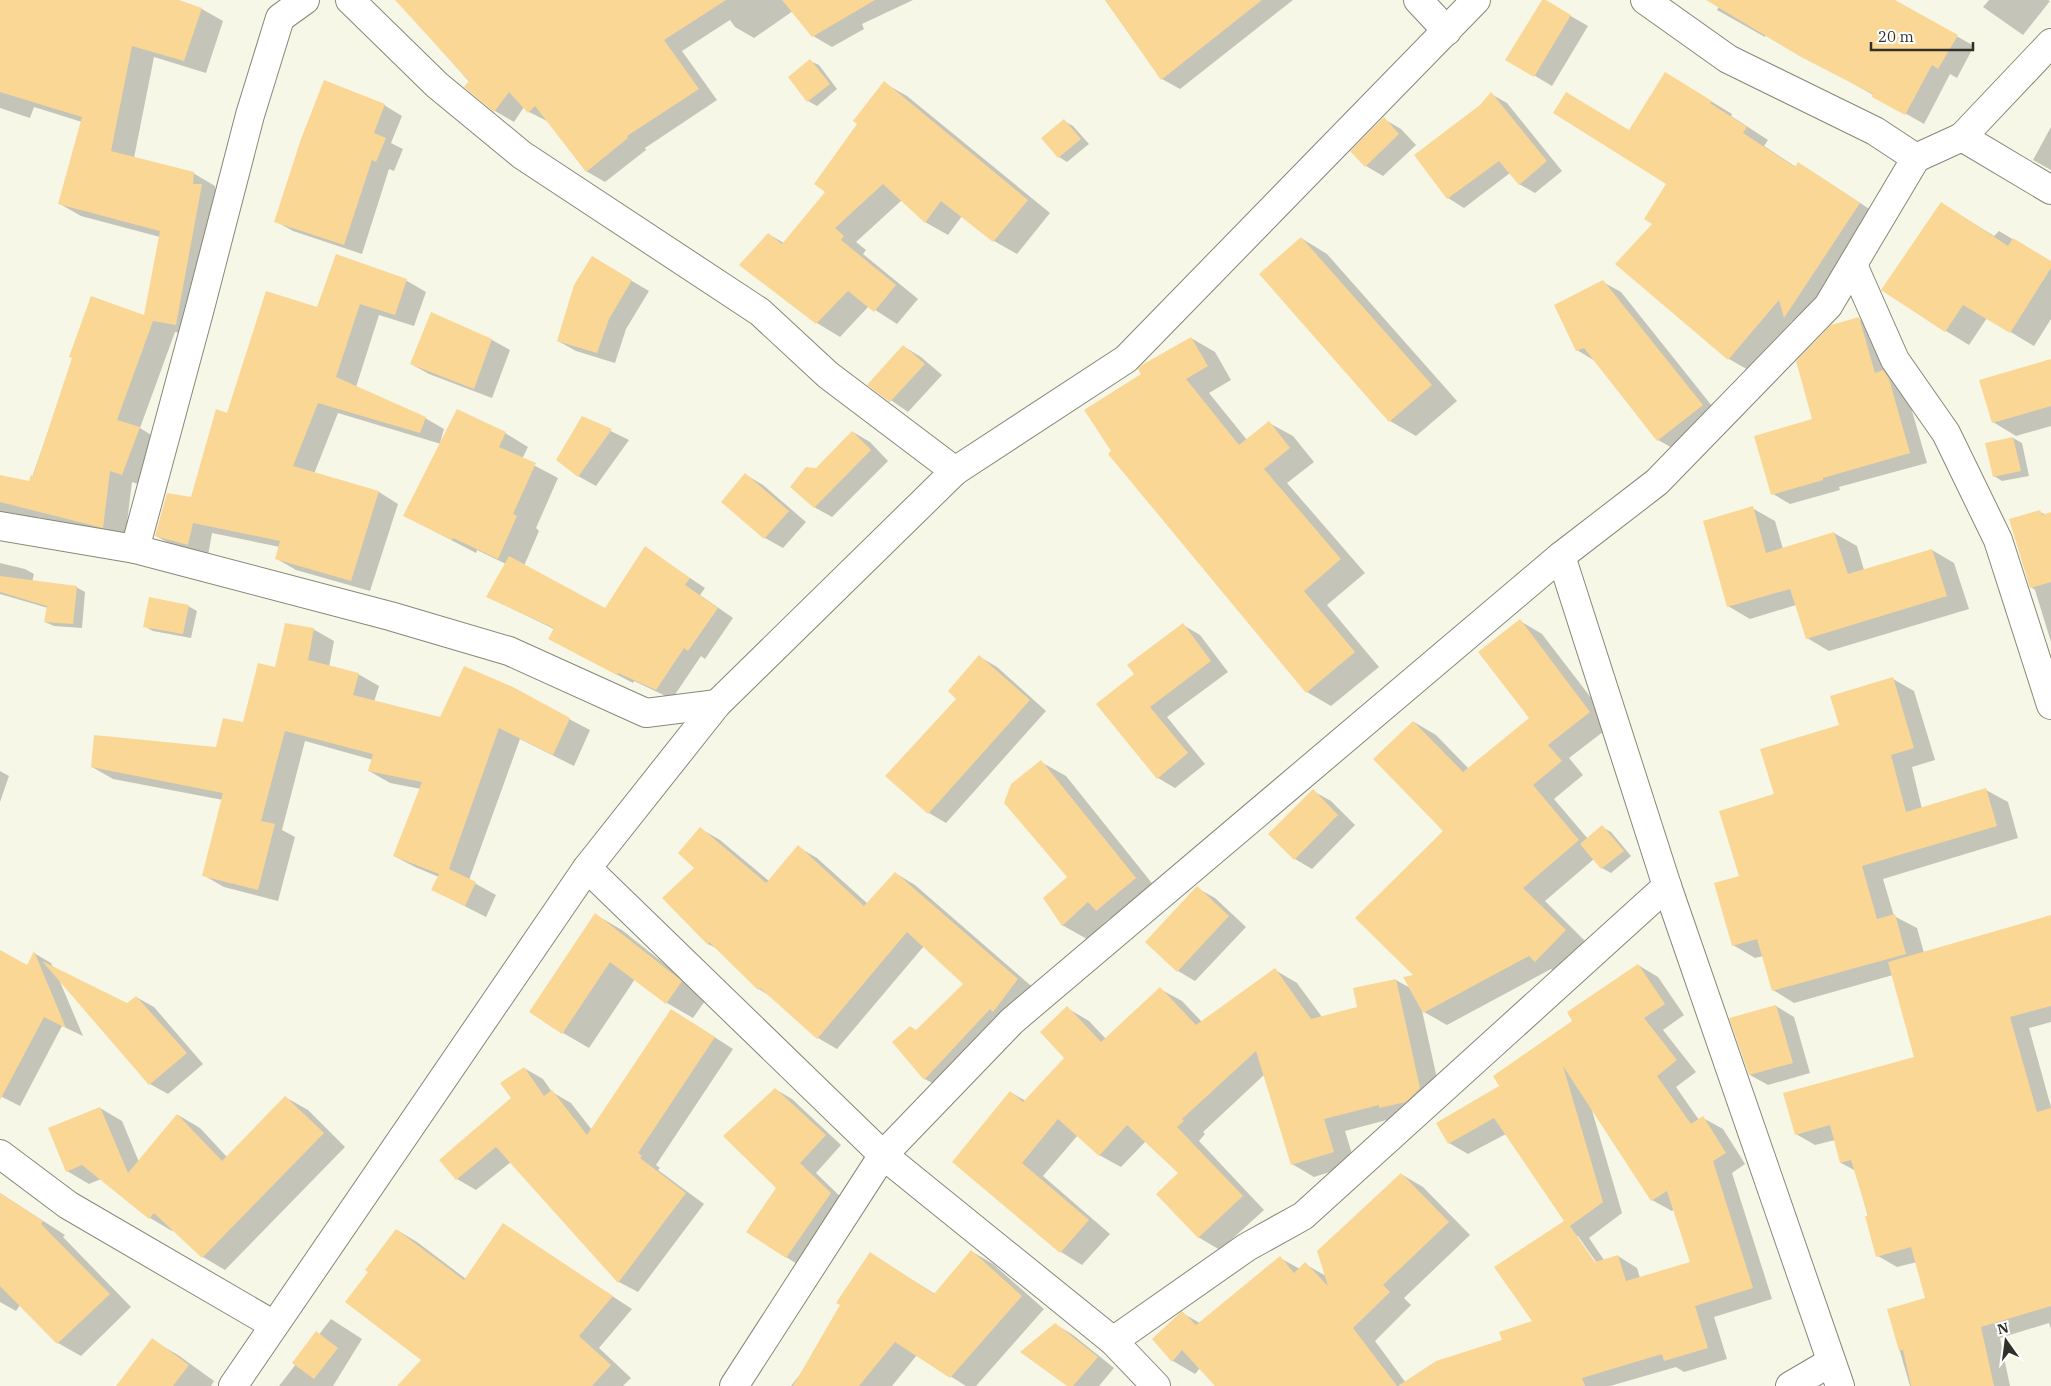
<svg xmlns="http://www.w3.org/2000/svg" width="2051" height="1386" font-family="'IBM Plex Serif',serif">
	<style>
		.shadow { fill: #0003; fill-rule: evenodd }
		.building { fill: #fbd796; fill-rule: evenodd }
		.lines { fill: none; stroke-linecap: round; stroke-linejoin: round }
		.street-casing { stroke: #878879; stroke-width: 30 }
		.secondary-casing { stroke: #878879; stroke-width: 30 }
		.street { stroke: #fff; stroke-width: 28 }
		.secondary { stroke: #fff; stroke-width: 28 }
	</style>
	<rect width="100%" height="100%" fill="#f6f7e7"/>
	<!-- shadow -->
	<g class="shadow">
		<polygon points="0,0 175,0 202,9 223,21 206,73 154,57 134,158 193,173 215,186 215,193 223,198 198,336 175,332 140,428 161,441 144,486 132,482 125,539 38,517 37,525 0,520 0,476 30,483 74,358 145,316 160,237 81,216 60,204 82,122 34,107 30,118 0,108"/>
		<polygon points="397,0 913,0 862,24 864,29 832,47 813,36 793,11 754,38 735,27 730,20 682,51 717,100 645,148 646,150 605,182 586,171 549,122 529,112 524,107 514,122 495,111"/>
		<polygon points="1105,0 1293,0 1180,89 1162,79"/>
		<polygon points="1543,0 1588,26 1552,86 1507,59"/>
		<polygon points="1723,0 1893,0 1974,46 1957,78 1950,74 1924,124 1766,34 1765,37 1717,10"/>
		<polygon points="1989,0 2048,0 2050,1 2023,35 1983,7"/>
		<polygon points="810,61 819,65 837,89 817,106 808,101"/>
		<polygon points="884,83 907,96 1050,213 1017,254 994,241 962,216 948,235 925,222 902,200 856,242 866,250 863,254 918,299 897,324 869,306 840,337 817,323 740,265 768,234 784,243 827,191 859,124"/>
		<polygon points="1686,86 1732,114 1731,116 1768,140 1764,146 1796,167 1798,164 1819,176 1880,216 1805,329 1792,321 1750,371 1729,359 1654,224 1668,184 1630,131"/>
		<polygon points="1491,94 1507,103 1562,171 1535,193 1519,184 1510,173 1464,208 1448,198 1416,155 1480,106"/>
		<polygon points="384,105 402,116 391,143 403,149 394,171 389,169 362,254 293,231 275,221"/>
		<polygon points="1384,119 1401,129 1416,145 1383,176 1366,166"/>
		<polygon points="1064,121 1073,126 1089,144 1067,162 1059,157"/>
		<polygon points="2051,127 2051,170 2033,160"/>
		<polygon points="1941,203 1994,236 1999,231 2051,262 2051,319 2034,346 1987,318 1969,345 1946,331"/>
		<polygon points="1301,238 1327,254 1457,401 1416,436 1390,421"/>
		<polygon points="336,256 407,281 426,292 414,326 379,315 356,387 425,418 444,429 440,443 441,443 505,433 528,447 522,459 558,478 536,528 539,531 524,566 605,610 645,548 705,588 700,595 733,618 705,659 701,656 672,699 634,681 633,683 566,648 554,629 488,597 506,564 477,550 476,553 405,516 441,444 338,413 314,474 379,492 398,504 370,591 296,570 277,559 280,547 212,533 208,556 176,547 156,536 192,499 228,414 318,309"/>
		<polygon points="610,268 649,291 626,329 615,363 576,351 558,341"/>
		<polygon points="1603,282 1621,292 1720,416 1676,450 1658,440 1595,361 1577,350 1555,306"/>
		<polygon points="431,314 492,340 510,350 492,398 429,374 411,364"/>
		<polygon points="1859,319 1876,329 1906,390 1927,463 1839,487 1840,490 1790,504 1773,494 1813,420"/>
		<polygon points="1191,338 1215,352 1231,380 1209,393 1247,440 1269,423 1293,436 1314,462 1287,483 1365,573 1327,605 1379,667 1331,706 1307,692 1143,375"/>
		<polygon points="903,346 921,357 942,375 908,412 869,385"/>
		<polygon points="2051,361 2051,426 2016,436 1993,422"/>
		<polygon points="582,417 629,440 596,486 578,476"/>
		<polygon points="853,432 870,442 888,461 832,517 814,507 816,469"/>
		<polygon points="2013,438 2022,443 2029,476 2002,481 1994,476"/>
		<polygon points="746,475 763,485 806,522 783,548 765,538 723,501"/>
		<polygon points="1752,508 1775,521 1783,549 1834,533 1857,546 1864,570 1932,550 1954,563 1969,609 1829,651 1807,638 1796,605 1750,619 1728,606"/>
		<polygon points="2040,512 2046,515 2051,513 2051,642 2035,590 2031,587"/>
		<polygon points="0,563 25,569 34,574 32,582 76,587 85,592 82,628 54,626 45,622 48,608 0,594"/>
		<polygon points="188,606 197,611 191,638 153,631 144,626"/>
		<polygon points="1520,621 1542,634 1612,725 1569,758 1583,775 1554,799 1588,839 1602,827 1611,832 1631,856 1611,873 1602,868 1594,859 1545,901 1588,944 1558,974 1551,969 1447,1025 1424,1012 1421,1006 1442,1101 1398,1117 1345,1131 1355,1164 1314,1177 1292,1164 1264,1075 1203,1132 1205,1134 1199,1141 1264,1210 1220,1250 1198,1237 1180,1173 1146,1141 1121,1167 1099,1155 1078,1135 1043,1176 1110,1234 1082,1265 1061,1252 954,1162 1010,1092 1026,1101 1066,1058 1067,1008 1089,1021 1106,1039 1160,989 1182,1001 1202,1022 1275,970 1297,983 1322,1017 1358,1008 1396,980 1412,989 1445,831 1414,722 1436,735 1469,769 1530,718"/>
		<polygon points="1183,625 1200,635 1228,672 1167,717 1205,764 1175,788 1158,778 1136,674"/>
		<polygon points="313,629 334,641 329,667 358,674 379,686 374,702 441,719 569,719 590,730 574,766 520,739 469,880 496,895 486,917 433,890 439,877 415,867 394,856 421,789 390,783 369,771 373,760 305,741 282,830 295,837 278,901 224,887 203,875 223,800 113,779 92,767 217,749 244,724 276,669"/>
		<polygon points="980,657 997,667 1046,711 946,823 929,813"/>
		<polygon points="1893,679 1914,691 1935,760 1912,767 1922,809 1986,790 2008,802 2018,838 1883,879 1894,916 1917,928 1924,953 2051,916 2051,1022 2029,1028 2051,1107 2051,1329 2049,1323 2000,1338 2010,1386 1910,1386 1888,1310 1926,1299 1917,1262 1897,1267 1878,1256 1856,1171 1841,1163 1835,1140 1815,1145 1796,1134 1916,1058 1893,975 1794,1003 1773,990 1763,956 1755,958 1733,945 1740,876 1776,795 1840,725"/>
		<polygon points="1041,762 1066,776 1159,892 1121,924 1110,918 1087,939 1062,925 1069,877"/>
		<polygon points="0,771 9,776 0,802"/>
		<polygon points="1313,791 1331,801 1355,825 1312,869 1295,859"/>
		<polygon points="701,829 720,840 769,881 798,847 817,858 868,904 895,873 915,885 1037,991 944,1090 925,1079 917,1031 965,983 924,946 837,1049 818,1038 770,996 759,989 718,949 708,944 695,868"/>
		<polygon points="1197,888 1215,898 1246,927 1195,981 1178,971"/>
		<polygon points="596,915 622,930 707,998 693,1018 667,1003 635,979 589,1048 563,1033"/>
		<polygon points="0,951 28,966 34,953 51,963 53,968 127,1005 136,997 154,1007 203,1064 168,1094 150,1084 58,977 83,1036 62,1026 20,1106 0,1096"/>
		<path d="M1638,965L1658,977L1684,1015L1663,1030L1696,1072L1676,1087L1699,1120L1703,1118L1723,1129L1745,1164L1732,1173L1772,1299L1714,1317L1727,1359L1684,1372L1676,1367L1610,1386H1217L1200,1368L1195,1374L1173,1361L1154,1339L1182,1313L1200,1323L1280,1258L1300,1269L1305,1264L1326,1276L1401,1174L1423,1187L1470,1235L1404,1298L1411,1305L1375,1341L1406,1383L1503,1340L1534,1321L1565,1221L1506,1134L1468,1154L1449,1143L1501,1087ZM1591,1107L1652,1200L1672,1211L1674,1209L1691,1263L1640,1278L1637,1268L1618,1256L1604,1260L1589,1238L1622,1213ZM1575,1236H1578L1599,1266L1597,1268Z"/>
		<polygon points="1776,1006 1794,1017 1810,1073 1768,1085 1750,1075"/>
		<polygon points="691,1022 733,1049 656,1165 660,1168 658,1170 704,1204 638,1292 619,1282 511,1162 476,1190 457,1179 512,1099 524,1068 543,1079 552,1092 571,1103 592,1130"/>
		<polygon points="775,1089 792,1099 841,1145 816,1173 847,1203 802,1267 786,1257 778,1187"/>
		<polygon points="285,1097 308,1110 345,1147 225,1270 203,1257 174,1230 172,1231 150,1218 101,1179 89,1184 67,1171 100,1108 122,1121 139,1162 178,1115 200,1128 227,1157"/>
		<polygon points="0,1193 65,1235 63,1237 131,1307 81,1356 58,1343 20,1305 16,1311 0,1302"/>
		<polygon points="503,1225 632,1309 599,1348 631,1378 623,1386 399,1386 423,1359 370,1271 397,1230 417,1242 466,1279"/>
		<polygon points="971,1251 993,1264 1044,1309 976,1386 966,1386 917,1355 892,1386 791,1386 802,1372 871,1254 935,1294"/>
		<polygon points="331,1319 362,1339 333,1386 279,1386"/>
		<polygon points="1055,1324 1073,1335 1114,1368 1099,1386 1069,1386"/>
		<polygon points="152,1340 178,1355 214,1381 211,1386 117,1386"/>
	</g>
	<!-- building -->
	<g class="building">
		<polygon points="0,0 179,0 202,8 184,61 132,46 111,151 194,172 193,184 202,184 176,325 153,321 117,420 140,427 122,475 110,471 103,528 0,502 0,475 29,481 31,475 33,476 72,358 69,357 91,296 144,315 160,231 58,204 82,117 0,92"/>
		<polygon points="395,0 726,0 664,40 699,89 627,136 628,138 586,172 535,106 528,113 509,92 494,112 464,87 469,81"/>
		<polygon points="782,0 875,0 812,37"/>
		<polygon points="1105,0 1262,0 1161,80"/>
		<polygon points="1542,0 1546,0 1571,15 1534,77 1505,60"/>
		<polygon points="1706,0 1895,0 1958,35 1938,69 1932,65 1905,115 1872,97 1873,94 1801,57"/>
		<polygon points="810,59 830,84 807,102 788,77"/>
		<polygon points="1665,72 1712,101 1710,103 1747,127 1743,133 1795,167 1798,162 1860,203 1784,318 1779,300 1728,360 1615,264 1652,224 1644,219 1666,184 1553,113 1566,92 1629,130"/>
		<polygon points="324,80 385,104 374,133 386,138 376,162 372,160 344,245 274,222 301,139"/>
		<polygon points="884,81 1028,200 993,242 941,201 925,223 883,184 835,228 844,236 841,240 896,285 874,312 848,291 816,324 739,265 768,233 782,244 825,192 814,184 857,124 853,121"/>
		<polygon points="1491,92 1547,161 1519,185 1499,161 1447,199 1414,155 1480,105"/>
		<polygon points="1384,117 1399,134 1365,167 1350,151"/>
		<polygon points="1064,119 1081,139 1058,158 1041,138"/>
		<polygon points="1941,202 2008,246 2013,238 2051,261 2051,268 2010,333 1963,305 1945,332 1881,290"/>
		<polygon points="1301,237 1432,385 1389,422 1259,274"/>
		<polygon points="336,254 407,279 395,315 360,304 336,377 426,417 420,433 318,403 293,466 379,491 351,581 275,559 280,541 193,523 188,545 155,536 167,493 191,497 216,409 227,413 266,291 317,307"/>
		<polygon points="592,256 632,280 609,319 597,353 557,341 574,285"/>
		<polygon points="1603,280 1703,405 1657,441 1584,348 1576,351 1554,305"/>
		<polygon points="431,312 492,339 474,389 410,364"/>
		<polygon points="1859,317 1875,373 1883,370 1889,379 1910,453 1823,478 1823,480 1771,495 1754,436 1812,419 1796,361 1831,325"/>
		<polygon points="1191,337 1208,366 1186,379 1239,445 1269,421 1290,448 1264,469 1341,559 1304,591 1355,652 1306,693 1108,454 1111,451 1084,410 1141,374 1138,369 1142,365"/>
		<polygon points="903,345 925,364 890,402 867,385"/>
		<polygon points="2051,359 2051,406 1992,423 1979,380"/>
		<polygon points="457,409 506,432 499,447 536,463 513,514 517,516 498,559 453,538 452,540 403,516"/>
		<polygon points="582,416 612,429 578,477 556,460"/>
		<polygon points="852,431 871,450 814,508 790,487 806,467 816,468"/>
		<polygon points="2013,437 2021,471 1993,477 1985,443"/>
		<polygon points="745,473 789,511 764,539 721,502"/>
		<polygon points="1753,506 1766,553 1834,532 1848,574 1932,549 1947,596 1806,639 1790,589 1727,607 1703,521"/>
		<polygon points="2040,510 2042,515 2051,512 2051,582 2030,588 2009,519"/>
		<polygon points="645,546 690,578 685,585 718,608 688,651 684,648 656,690 618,673 617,675 548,639 554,628 486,597 509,556 605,608"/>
		<polygon points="0,576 77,586 73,624 44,622 47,606 0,592"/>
		<polygon points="149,597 189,605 183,634 143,627"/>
		<polygon points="1520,619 1590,712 1548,745 1562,761 1533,785 1579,840 1523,888 1566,930 1535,962 1529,956 1423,1013 1403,977 1413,975 1355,918 1443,831 1373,759 1413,721 1463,772 1529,718 1478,652"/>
		<polygon points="285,623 314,628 308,660 359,673 353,695 440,717 464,666 513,687 570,718 553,755 499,728 449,869 476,882 465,906 431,890 439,874 393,856 422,782 368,771 373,754 285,731 261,821 275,824 258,890 202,876 223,793 91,767 94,735 216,747 223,718 243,722 258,663 275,667"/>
		<polygon points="1183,623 1211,661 1150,707 1188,753 1157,779 1096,704 1134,674 1127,665"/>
		<polygon points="979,655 1030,700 928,814 885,776 956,699 948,691"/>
		<polygon points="1893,677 1914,748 1891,755 1906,812 1986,788 1997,826 1862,866 1877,919 1895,914 1906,954 1772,991 1757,939 1732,946 1714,883 1739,876 1719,811 1774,794 1760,749 1839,725 1830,696"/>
		<polygon points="1041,760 1136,878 1096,911 1088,902 1062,926 1043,898 1067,877 1004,803 1011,784"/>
		<polygon points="1313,789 1338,815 1294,860 1268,834"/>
		<polygon points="1602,825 1624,851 1601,869 1580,844"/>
		<polygon points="700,827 766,883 798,845 864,906 895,872 1018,979 993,1012 990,1009 924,1080 892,1042 910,1026 916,1030 963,984 907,932 817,1039 760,988 758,990 709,942 708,945 662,898 694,868 678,853"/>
		<polygon points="1197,886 1229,916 1177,972 1145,942"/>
		<polygon points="595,913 682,981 666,1004 610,962 562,1034 529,1012"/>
		<polygon points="2051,915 2051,1006 2010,1017 2037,1112 2051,1108 2051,1306 1981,1327 1994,1386 1911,1386 1903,1350 1899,1351 1887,1309 1925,1298 1911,1247 1876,1257 1865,1216 1868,1216 1851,1160 1840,1163 1830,1125 1795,1135 1783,1093 1914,1057 1888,962"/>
		<polygon points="0,950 27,965 34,951 66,1028 44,1017 0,1100"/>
		<polygon points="42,961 127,1003 136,996 187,1053 149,1085"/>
		<path d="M1638,964L1665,1004L1644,1018L1677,1060L1657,1076L1691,1124L1703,1116L1726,1153L1713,1161L1753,1288L1695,1306L1708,1348L1664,1361L1662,1354L1582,1378L1585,1386H1398L1436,1361L1502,1340L1499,1332L1532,1321L1494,1267L1564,1221L1494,1118L1448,1144L1436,1123L1499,1086L1493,1076L1572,1021L1567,1012ZM1563,1066L1651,1201L1667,1191L1690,1262L1626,1281L1618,1255L1595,1262L1570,1226L1603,1202Z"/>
		<polygon points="1275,968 1311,1019 1357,1007 1353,988 1396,979 1420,1088 1406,1102 1379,1108 1379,1105 1324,1119 1334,1152 1291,1165 1256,1051 1182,1119 1184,1121 1177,1127 1243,1196 1198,1238 1156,1194 1178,1173 1127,1125 1099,1156 1058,1119 1022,1163 1089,1220 1060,1253 952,1162 1010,1091 1023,1102 1064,1058 1040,1032 1067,1006 1101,1042 1160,987 1196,1025"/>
		<polygon points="1776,1005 1793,1063 1749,1075 1729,1018"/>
		<polygon points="671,1009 715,1037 638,1153 642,1156 640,1158 686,1193 618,1283 496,1147 456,1180 439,1160 511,1098 500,1083 524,1067 544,1096 552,1090 587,1135"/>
		<polygon points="775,1088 826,1135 800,1163 831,1193 786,1258 746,1232 776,1188 723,1136"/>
		<polygon points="285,1096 324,1133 202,1258 154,1213 149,1219 82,1165 66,1172 48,1128 100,1107 128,1173 177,1114 222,1161"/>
		<polygon points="1401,1173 1449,1222 1383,1285 1390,1292 1353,1328 1397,1386 1215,1386 1182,1350 1172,1362 1152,1339 1182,1311 1196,1325 1280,1256 1294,1273 1305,1262 1328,1286 1317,1251"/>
		<polygon points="0,1193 43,1221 41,1224 110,1294 57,1344 0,1286"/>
		<polygon points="503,1223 613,1296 579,1336 611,1365 592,1386 397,1386 421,1360 345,1302 368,1272 365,1270 396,1229 464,1280"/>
		<polygon points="971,1250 1022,1296 950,1378 895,1342 859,1386 793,1386 840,1305 836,1303 870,1252 934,1294"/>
		<polygon points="1055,1323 1098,1357 1073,1386 1067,1386 1020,1352"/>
		<polygon points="316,1331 338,1348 314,1379 292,1363"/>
		<polygon points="152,1338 189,1365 173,1386 116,1386"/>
	</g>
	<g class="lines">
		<!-- street casing -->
		<g class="street-casing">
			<g id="street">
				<polyline points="350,0 437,85 522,155 760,312 828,375 955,471"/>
				<polyline points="1418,0 1447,31"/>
				<polyline points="1645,0 1728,59 1875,131 1916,158 1962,137 2051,190"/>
				<polyline points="1962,137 2051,43"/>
				<polyline points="1853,265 1895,360 1946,433 1998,540 2051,705"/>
				<polyline points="0,526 135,549 390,616 509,651 646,713 717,704"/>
				<polyline points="135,549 200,308 250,115 280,18 305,0"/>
				<polyline points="1561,556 1667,886 1840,1386"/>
				<polyline points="587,868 883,1155 1113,1341 1156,1386"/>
				<polyline points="0,1154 68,1205 274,1325"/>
				<polyline points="1113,1341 1247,1247 1303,1216 1667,886"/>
				<polyline points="734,1386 883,1155 1012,1021 1561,556 1657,482 1828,306 1916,158"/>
				<polyline points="1790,1386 1831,1362"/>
			</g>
		</g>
		<!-- secondary casing -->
		<g class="secondary-casing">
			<polyline id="secondary" points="233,1386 587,868 717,704 955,471 1126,359 1476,0"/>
		</g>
		<!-- street -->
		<use href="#street" class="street"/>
		<!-- secondary -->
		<use href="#secondary" class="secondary"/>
	</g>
	<!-- north arrow -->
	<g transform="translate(2006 1341) rotate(346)" stroke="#ffffff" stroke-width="4" paint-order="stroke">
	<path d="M0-4L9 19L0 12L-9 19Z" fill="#31312b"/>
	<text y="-8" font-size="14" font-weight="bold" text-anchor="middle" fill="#31312b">N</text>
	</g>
	<!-- scale -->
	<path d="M1871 42v8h102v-8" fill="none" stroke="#31312b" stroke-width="2.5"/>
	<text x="1878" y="42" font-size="15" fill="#31312b" stroke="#ffffff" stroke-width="4" paint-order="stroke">20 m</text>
</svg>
